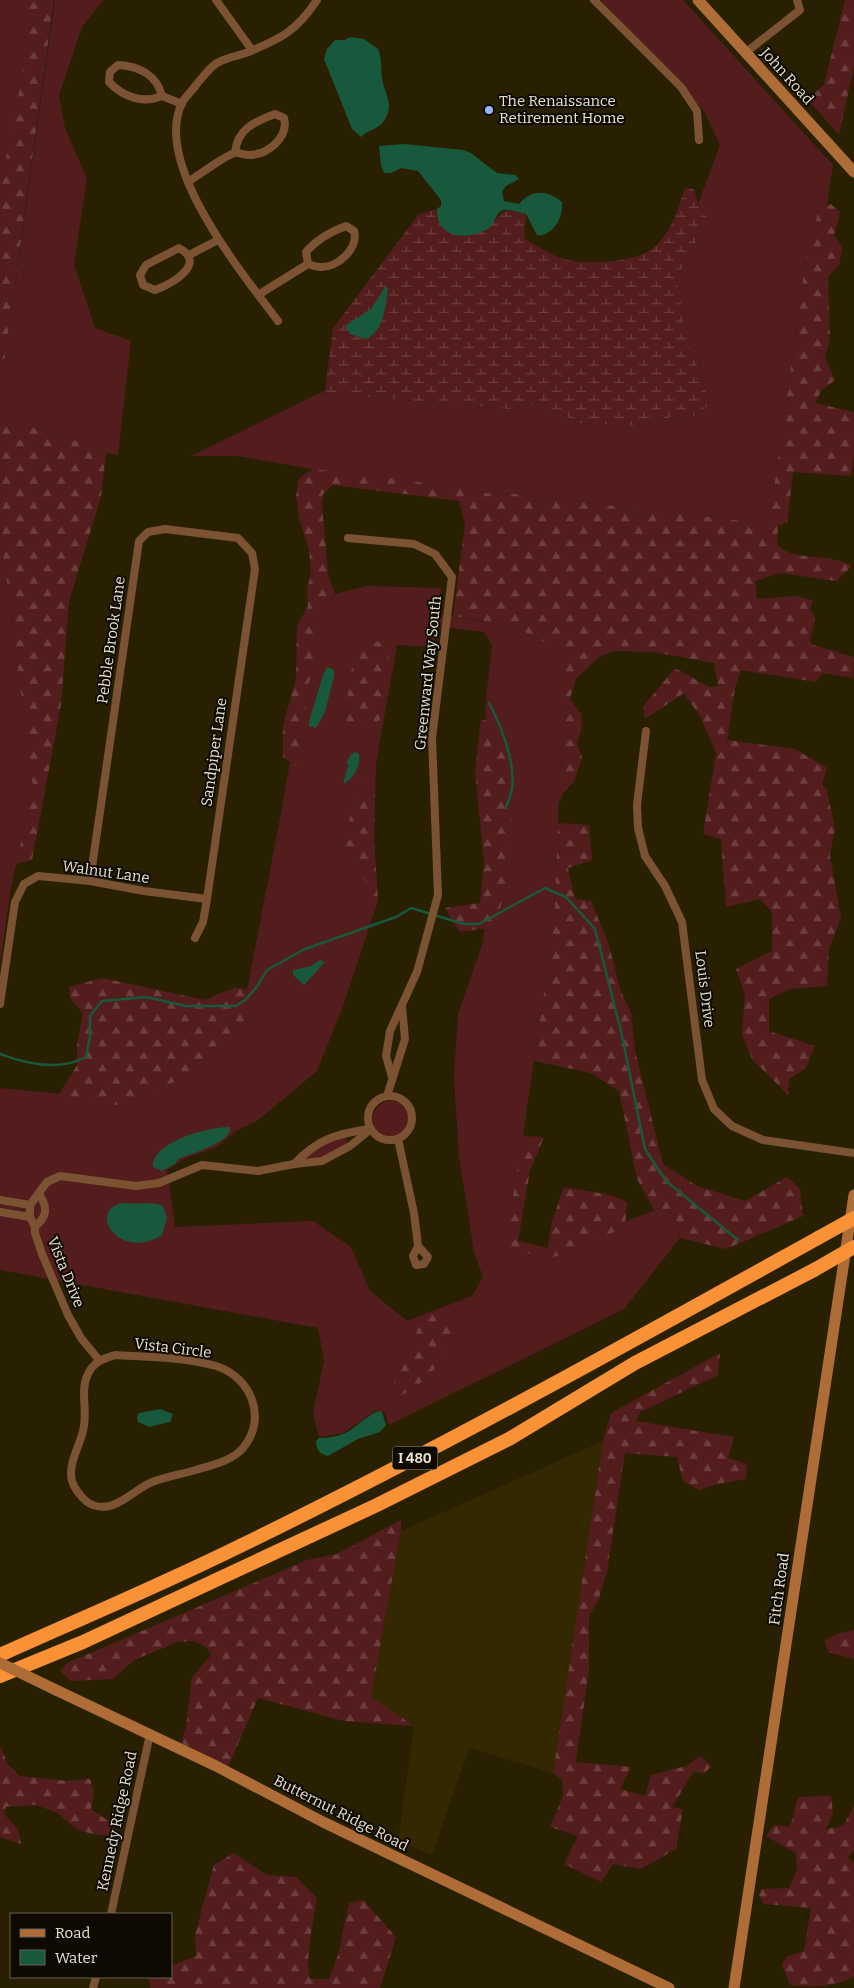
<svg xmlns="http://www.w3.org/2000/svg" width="854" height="1988" font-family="Bitter,serif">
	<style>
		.built { fill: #332800 }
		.grass { fill: #531d1d; fill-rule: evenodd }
		.forest { fill: url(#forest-firs) }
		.wetland { fill: url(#wetland-marsh) }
		.water { fill: #18583c }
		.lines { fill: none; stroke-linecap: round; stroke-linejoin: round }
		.stream { stroke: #18583c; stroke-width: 2.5 }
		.street { stroke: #7b5232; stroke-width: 8 }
		.secondary { stroke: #ae6c37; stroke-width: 11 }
		.highway { stroke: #f99137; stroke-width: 14 }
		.secondary-bridge { stroke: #ae6c37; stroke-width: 11 }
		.highway-bridge { stroke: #f99137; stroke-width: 14 }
		.poi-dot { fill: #95b6fd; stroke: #0e0a02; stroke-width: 2 }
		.labels { text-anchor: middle; stroke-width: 4; stroke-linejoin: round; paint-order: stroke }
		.shield { fill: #0e0a02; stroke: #a7a293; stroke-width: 1 }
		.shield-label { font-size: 14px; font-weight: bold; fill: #e8e3d1 }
		.street-label { font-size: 15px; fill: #e8e3d1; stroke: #0e0a02 }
		.poi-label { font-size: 15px; fill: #e8e3d1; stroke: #0e0a02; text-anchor: start }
	</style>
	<defs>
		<pattern id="forest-firs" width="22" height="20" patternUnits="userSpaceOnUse" patternTransform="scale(1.25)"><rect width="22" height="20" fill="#531d1d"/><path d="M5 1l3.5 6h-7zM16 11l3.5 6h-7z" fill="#6c3e3d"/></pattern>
		<pattern id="wetland-marsh" width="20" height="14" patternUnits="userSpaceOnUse" patternTransform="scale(1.25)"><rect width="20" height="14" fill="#531d1d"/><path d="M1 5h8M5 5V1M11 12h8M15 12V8" fill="none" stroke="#6c3e3d"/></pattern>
	</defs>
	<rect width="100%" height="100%" fill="#292002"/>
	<!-- built -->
	<polygon class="built" points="603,1441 553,1773 469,1748 432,1855 398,1841 414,1726 371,1697 401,1531"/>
	<!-- grass -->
	<g class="grass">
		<polygon points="0,0 46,0 0,333"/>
		<polygon points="55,0 103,0 82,27 59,96 65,128 87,179 74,264 95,328 131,341 118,455 106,453 72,439 0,418 0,393"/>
		<polygon points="601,0 683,0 833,165 827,206 819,208 805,265 769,524 505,493 493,494 461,487 333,473 238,456 191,456 320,393 509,409 538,404 562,413 576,423 636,426 671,417 694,416 709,405 701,374 686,338 677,277 708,219 698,204 720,145 704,111"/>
		<polygon points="0,528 33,788 11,888 0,962"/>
		<path d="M367,586L441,588L438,614L518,628L565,653L554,922L507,1246L549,1252L660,1208L675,1214L680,1238L624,1309L389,1425L384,1412L377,1410L343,1433L319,1437L313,1414L324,1360L318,1328L0,1270V1088L113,1099L240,1027L281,813L314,624L335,594ZM436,626L484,632L492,645L485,707L490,795L489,878L483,942L458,1014L454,1077L459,1156L474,1252L483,1277L472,1296L407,1321L370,1291L351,1247L313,1221L175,1227L167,1170L186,1158L217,1147L236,1131L257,1121L317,1071L342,1009L378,901L374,841L376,764L397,645L433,647Z"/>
		<circle cx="391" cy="1119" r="18"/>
		<polygon points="343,1136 347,1140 346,1146 323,1157 304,1160 304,1158 319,1146"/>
	</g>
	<!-- forest -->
	<g class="forest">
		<polygon points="22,0 54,0 0,393 0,190 24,65 30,9"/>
		<polygon points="845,0 854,0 854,66 839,135 808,100 824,84"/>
		<path d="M831,204L840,212L834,236L842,247L839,265L828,277L830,339L825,358L835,380L821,391L815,403L854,412V454L851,476L793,472L787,523L778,526L777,545C797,563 829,552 852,566L836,581L781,573L755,581L757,599L797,596L813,601L810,609L815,617L810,642L814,645L854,657L853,678L822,673L816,682L741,670L735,688L727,740L795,749L827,768L822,784L827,790L835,829L830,855L841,918L829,949L827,986L790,989L769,999V1031L815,1046L806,1068L789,1079L788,1095L752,1059L742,1035L745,994L736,969L772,951V912L760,899L726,907L721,839L703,834L716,753L701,718L684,693L645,719L643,707L675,668L709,687L718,686L714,663L654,652L614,651L599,657L576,679L570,699L581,714L582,726L577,744L582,757L574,782L563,793L559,803L564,653L518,628L453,616L465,524L459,501L333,485L323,494L322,505L328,574L335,594L318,618L317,650L308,688L299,768L283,757V725L296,679L297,626L308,606L307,589L311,573L309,549L300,522L296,496L299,478L314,469L461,487L493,494L505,493L769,524L805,265L819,208Z"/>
		<polygon points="0,418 72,439 106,453 101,497 69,601 61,705 32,860 16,864 33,788 0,528"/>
		<path d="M385,640L390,652L378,730L347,723C346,708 349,660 360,650C367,643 376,642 385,640Z"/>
		<path d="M481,719L494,723C521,785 514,864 495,927L460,932L445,908L480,903L484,861L475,771Z"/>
		<path d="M375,781L374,841L378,901L367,900L369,885L351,860L341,856L335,842C340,834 348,827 350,818C358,795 345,789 375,781Z"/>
		<polygon points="558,823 589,825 592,860 568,868 575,899 591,901 609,945 620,989 631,1013 635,1051 663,1164 697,1186 745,1201 787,1177 800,1189 803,1216 726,1249 680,1238 675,1214 660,1208 654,1210 637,1179 619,1091 591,1073 534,1061 554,922"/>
		<polygon points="102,978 205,1000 234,988 247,989 244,1029 213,1061 160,1089 118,1105 57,1098 77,1065 77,1045 83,1013 71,1000 69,987"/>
		<polygon points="523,1136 544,1137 530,1171 518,1241 548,1248 552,1221 564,1187 611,1195 627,1202 625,1228 591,1241 579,1250 553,1257 504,1250"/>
		<path d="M438,1312L446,1323L457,1329C444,1359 430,1381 400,1396L392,1391L401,1359L413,1344L420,1321Z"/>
		<polygon points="720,1353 718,1375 640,1412 636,1421 734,1437 728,1458 747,1464 746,1479 717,1484 699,1490 683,1481 677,1457 625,1453 607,1572 598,1601 589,1616 589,1669 576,1762 631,1767 620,1789 645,1796 651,1775 686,1766 701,1756 711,1766 705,1773 693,1772 672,1807 683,1809 676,1849 641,1869 613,1864 601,1882 564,1864 578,1836 550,1827 563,1796 562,1780 553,1773 603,1441 611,1413"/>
		<polygon points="401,1520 401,1531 371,1697 414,1726 344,1721 258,1698 228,1767 181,1743 186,1727 192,1677 211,1655 206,1647 194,1641 178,1642 134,1660 113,1679 71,1681 60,1671 67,1663 307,1560 337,1554"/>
		<polygon points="854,1630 854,1659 828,1652 825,1640 839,1633"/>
		<polygon points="0,1746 8,1764 20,1776 67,1781 90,1779 94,1792 91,1809 112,1823 110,1836 92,1834 76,1829 58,1813 36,1805 6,1807 4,1814 18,1829 21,1844 0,1837"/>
		<path d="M831,1796L833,1813L826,1829L843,1826L854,1806V1850L848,1857L854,1863V1976C837,1987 809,1988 790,1985L782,1965L786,1957L804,1951L811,1908L764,1904L759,1895L762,1889L789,1888L797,1870L796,1853L766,1836L774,1825L789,1827C795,1817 794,1808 798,1797Z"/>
		<path d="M234,1853L267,1875L296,1877L317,1898C314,1920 304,1961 310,1979H329L338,1955L349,1903L363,1900L396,1937L380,1988H150L149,1977H171V1966L196,1956L195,1935L214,1865Z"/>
	</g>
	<!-- wetland -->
	<path class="wetland" d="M685,188L694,189L698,204L708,219L677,277L686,338L701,374L709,405L694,416L671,417L636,426L576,423L562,413L538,404L509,409L320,393L325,391L333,328L419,214L437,209L436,219L495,222C502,206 512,211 526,214L524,238C537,246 553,257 568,260C588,265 637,262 653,248C671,234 678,209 685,188Z"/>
	<!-- water -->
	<g class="water">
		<path d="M350,37L364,39L378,49C383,60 380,73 383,83C386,96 395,107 383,122C377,130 367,130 361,137L352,129L324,59L327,49L335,40H345Z"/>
		<path d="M404,144L463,150L471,153L497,173L515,175L519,179L506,186L502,192L504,201L519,204C532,189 547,190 562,202C564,216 553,237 537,235L526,214C520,213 509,209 503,210C496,212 495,224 489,228C468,242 435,238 437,209L441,206V200L418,171L401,168L391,173H384L381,165L379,146Z"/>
		<path d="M385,287L388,288C386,304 384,332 366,339L350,334L345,326L371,309Z"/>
		<polygon points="327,667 334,670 334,676 325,712 316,728 309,726 309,721 323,675"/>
		<path d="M355,752L359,754C361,765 353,780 343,784L349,763L346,765C348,759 350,755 355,752Z"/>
		<polygon points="320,960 325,962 304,985 293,975 293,970 311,966"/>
		<path d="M230,1127C233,1142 190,1154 178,1159L175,1164L162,1171L153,1167C152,1141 209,1127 230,1127Z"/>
		<path d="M123,1203C134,1205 154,1201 163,1206L167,1218L162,1235C119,1262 86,1210 123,1203Z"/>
		<polygon points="160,1409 173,1414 170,1422 149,1427 138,1422 137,1417 139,1413"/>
		<path d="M378,1411L382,1412L386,1425L380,1432L358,1439L328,1456C319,1454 316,1449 316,1441L319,1438C354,1437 351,1425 378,1411Z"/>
	</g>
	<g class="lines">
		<!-- stream -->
		<g class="stream">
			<path d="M489,703C501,725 516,764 512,789C511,795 508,802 506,808"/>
			<path d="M0,1054C26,1064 60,1071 86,1057L90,1036V1016L102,1001L146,997L186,1006H236L245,1000L256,988L267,970L305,949L396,917L411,908L464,924H479L545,888L566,897L595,929L621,1031L645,1149L666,1181L738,1240"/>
		</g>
		<!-- street -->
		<g class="street">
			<polyline points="216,0 252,50"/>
			<polyline points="594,0 681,87 697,111 699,140"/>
			<polyline points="745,53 800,10 797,0"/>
			<path d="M162,96C157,75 139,66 118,65L110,72L109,82C123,97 143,104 162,96L182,104"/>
			<path d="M188,182C199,175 223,157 234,153C238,152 244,155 249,155C268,155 289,137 284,118L275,114C254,122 237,129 235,153"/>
			<path d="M179,248C208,264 171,284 155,290L143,285L140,275L146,265Z"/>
			<polyline points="189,255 218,240"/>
			<path d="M258,295L308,264L306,252C317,239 330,232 346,226L354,231C359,248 338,268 320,267C316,267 311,265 308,264"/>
			<path d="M278,321C243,274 152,165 182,103C185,97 192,91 196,85C202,78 209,68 217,63C225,58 237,56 246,53C280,39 296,32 317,0"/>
			<polyline points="348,538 414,544 435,554 452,577 432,738 438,895 417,972 390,1031 386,1056 392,1077"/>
			<polyline points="646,731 637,805 638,828 645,856 665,886 682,922 702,1080 714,1109 732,1126 763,1140 854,1153"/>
			<polyline points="90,881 139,541 148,532 165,529 238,538 252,553 255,569 207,899 203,922 195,938"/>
			<polyline points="0,1004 15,902 24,884 38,876 90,881 144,891 207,899"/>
			<circle cx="390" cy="1118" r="22"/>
			<polyline points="387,1096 405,1039 402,1006"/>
			<polyline points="398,1139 414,1213 418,1246 413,1256 416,1265 424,1264 428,1257 418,1246"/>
			<path d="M294,1164C318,1139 336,1134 369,1129"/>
			<polyline points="0,1200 30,1205"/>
			<polyline points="30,1205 47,1182 60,1176 136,1186 159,1183 202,1165 258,1171 294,1164 322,1161 350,1146 371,1129"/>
			<polyline points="30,1205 30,1217 35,1227 35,1233 42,1254 68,1315 81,1338 99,1360"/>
			<polyline points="0,1212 30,1217"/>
			<path d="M35,1227C47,1216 48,1209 40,1195"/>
			<path d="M115,1355C148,1357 184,1357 216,1366C251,1377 268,1418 243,1448C232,1461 212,1465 196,1470C182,1474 166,1477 152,1482C132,1490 112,1518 87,1502C81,1497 74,1488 72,1481C67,1463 82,1443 84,1426C87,1408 80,1390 88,1374C94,1361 103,1359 115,1355Z"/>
			<polyline points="111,1914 150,1734"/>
			<polyline points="93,1988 96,1977"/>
		</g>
		<!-- secondary -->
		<g class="secondary">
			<polyline points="698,0 854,172"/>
			<polyline points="56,1690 216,1766 323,1822 669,1988"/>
			<polyline points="734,1988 854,1195"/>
		</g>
		<!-- highway -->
		<g class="highway">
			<path d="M0,1655C80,1619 161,1585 240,1546C436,1451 627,1344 818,1238"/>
			<polyline points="0,1676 83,1642 377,1505 509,1439 635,1363 814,1270"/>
		</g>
		<!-- secondary-bridge -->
		<polyline class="secondary-bridge" points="0,1663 56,1690"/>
		<!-- highway-bridge -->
		<g class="highway-bridge">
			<polyline points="818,1238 854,1218"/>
			<polyline points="814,1270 854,1247"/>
		</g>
	</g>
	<!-- markers -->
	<circle class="poi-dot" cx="489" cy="110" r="5"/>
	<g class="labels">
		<!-- shield labels -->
		<rect class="shield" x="392.5" y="1446.5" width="45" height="23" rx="4"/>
		<g class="shield-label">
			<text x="415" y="1463">I 480</text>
		</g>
		<!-- street labels -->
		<g class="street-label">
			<text transform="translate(787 76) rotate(48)" y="5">John Road</text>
			<text transform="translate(111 640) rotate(-82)" y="5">Pebble Brook Lane</text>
			<text transform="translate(428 673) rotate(-84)" y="5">Greenward Way South</text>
			<text transform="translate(214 752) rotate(-82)" y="5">Sandpiper Lane</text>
			<text transform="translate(106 872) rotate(8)" y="5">Walnut Lane</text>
			<text transform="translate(705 989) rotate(83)" y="5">Louis Drive</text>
			<text transform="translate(66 1272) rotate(68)" y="5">Vista Drive</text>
			<text transform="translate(173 1348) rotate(7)" y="5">Vista Circle</text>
			<text transform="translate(779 1589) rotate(-82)" y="5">Fitch Road</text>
			<text transform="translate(341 1813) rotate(27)" y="5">Butternut Ridge Road</text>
			<text transform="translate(117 1821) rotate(-78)" y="5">Kennedy Ridge Road</text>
		</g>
		<!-- poi labels -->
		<g class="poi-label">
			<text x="499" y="106">The Renaissance<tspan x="499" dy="17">Retirement Home</tspan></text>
		</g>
	</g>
	<!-- legend -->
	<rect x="10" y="1913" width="162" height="65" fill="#0e0a02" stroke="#656155"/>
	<rect x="20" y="1929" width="25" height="8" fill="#ae6c37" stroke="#656155"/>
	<text x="55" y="1938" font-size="15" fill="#e8e3d1">Road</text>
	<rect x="20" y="1950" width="25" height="15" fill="#18583c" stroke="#656155"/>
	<text x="55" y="1963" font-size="15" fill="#e8e3d1">Water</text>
</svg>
